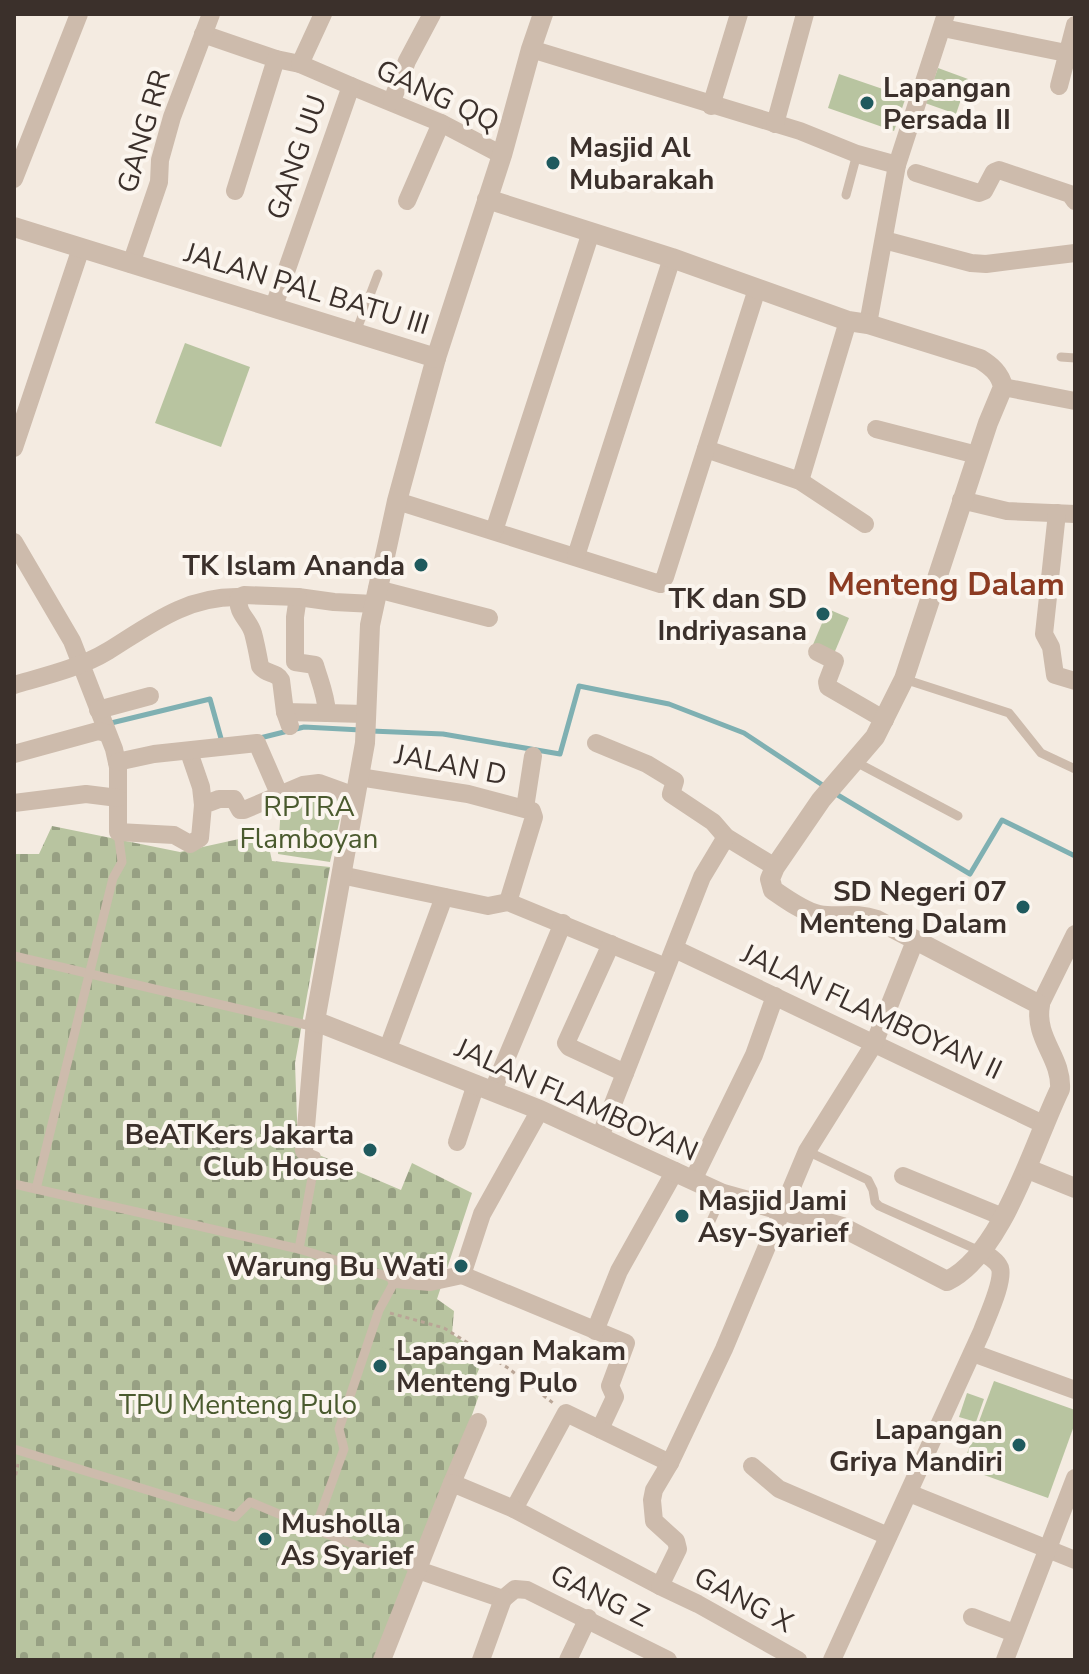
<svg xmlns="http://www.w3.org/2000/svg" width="1089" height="1674" font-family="'Nunito Sans',sans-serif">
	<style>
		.cemetery { fill: url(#cemetery-stones) }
		.green { fill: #b8c4a0 }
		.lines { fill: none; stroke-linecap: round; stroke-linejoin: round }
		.stream { stroke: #7fb0b2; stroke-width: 5 }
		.path { stroke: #b9a596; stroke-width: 3; stroke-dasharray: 4 4; stroke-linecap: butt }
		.service { stroke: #cdbbac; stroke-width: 9 }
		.minor { stroke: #cdbbac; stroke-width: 18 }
		.tertiary { stroke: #cdbbac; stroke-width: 20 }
		.poi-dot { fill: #1f5a5e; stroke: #fbf5ee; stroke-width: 3 }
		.labels { text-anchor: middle; stroke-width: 8; stroke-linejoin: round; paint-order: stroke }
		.poi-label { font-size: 28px; font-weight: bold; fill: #3b302b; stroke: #fbf5ee; text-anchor: end }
		.street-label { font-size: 28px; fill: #3b302b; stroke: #fbf5ee }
		.park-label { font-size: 28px; fill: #4a5a2e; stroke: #fbf5ee }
		.quarter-label { font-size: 32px; font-weight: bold; fill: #8c3b22; stroke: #fbf5ee }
	</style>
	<defs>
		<pattern id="cemetery-stones" width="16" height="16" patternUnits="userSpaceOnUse" patternTransform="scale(2)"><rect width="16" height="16" fill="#b8c4a0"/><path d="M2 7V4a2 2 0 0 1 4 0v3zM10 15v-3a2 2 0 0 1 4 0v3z" fill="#97a083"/></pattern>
	</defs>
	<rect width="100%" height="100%" fill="#f4ebe1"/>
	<!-- cemetery -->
	<polygon class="cemetery" points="52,826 180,852 266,833 272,861 330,867 295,1063 298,1146 401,1190 412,1163 472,1193 437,1299 454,1311 452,1334 485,1356 475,1378 479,1395 418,1570 378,1660 14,1660 14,854 39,854"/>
	<!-- green -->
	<g class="green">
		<polygon points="938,68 968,79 956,114 925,103"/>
		<polygon points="839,74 906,97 894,131 828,108"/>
		<polygon points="185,343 250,367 221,447 155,423"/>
		<polygon points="828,609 849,618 833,656 812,647"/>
		<polygon points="310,786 345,797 330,862 278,854 281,804"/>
		<polygon points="376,1345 397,1352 384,1388 363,1380"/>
		<polygon points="994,1381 1075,1410 1075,1423 1048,1498 962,1467"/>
		<polygon points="967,1393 984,1399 976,1422 959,1417"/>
	</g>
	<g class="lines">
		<!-- stream -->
		<g class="stream">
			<polyline points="107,724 210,699 222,742"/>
			<polyline points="371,731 443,734 560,754 579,686 669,704 744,733 824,786"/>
			<polyline points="260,738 304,727 361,730"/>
			<polyline points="836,794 970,874 1002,820 1075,856"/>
		</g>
		<!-- path -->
		<g class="path">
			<polyline points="390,1313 444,1328 508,1368 553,1403"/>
			<polyline points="14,1483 18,1464"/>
		</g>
		<!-- service -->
		<g class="service">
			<polyline points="846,195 857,154"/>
			<polyline points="356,332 378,274"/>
			<polyline points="1061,357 1075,358"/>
			<polyline points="904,679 1009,713 1041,753 1075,769"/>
			<polyline points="854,761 958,816"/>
			<polyline points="14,956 307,1025 314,1021"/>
			<polyline points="807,1151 868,1180 873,1190 875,1202 879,1206 980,1251"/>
			<polyline points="14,1184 299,1249 396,1279 379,1310 339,1429 344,1449 315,1529 250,1502 235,1517 14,1449"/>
			<polyline points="36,1189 113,878 122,862 118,832"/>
			<polyline points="707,1230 723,1194"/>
			<polyline points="299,1249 316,1156 304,1151"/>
			<polyline points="315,1529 418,1570"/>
		</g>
		<!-- minor -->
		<g class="minor">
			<polyline points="943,28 1066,53"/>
			<polyline points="203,34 276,59"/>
			<polyline points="531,49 800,131 857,154 897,165"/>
			<polyline points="351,86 441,123 502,155"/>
			<polyline points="1059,86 1075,25"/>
			<polyline points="392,101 407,61 432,14"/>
			<polyline points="711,106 739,14"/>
			<polyline points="775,124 805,14"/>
			<polyline points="916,173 979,193 984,191 994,172 999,170 1070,194 1075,201"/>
			<polyline points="14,179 79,14"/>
			<polyline points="235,191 276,59 300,64"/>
			<polyline points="407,201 441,123"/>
			<polyline points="884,240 971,263 986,264 1075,253"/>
			<polyline points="131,264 159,182 160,160 172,117 211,14"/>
			<polyline points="274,306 351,86 300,64 323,14"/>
			<polyline points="868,324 897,165 946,14"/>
			<polyline points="1003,387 1075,401"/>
			<polyline points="876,429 977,455"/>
			<polyline points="14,448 81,248"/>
			<polyline points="706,449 800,481 865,524"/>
			<polyline points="800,481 848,321"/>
			<polyline points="961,500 1007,511 1075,514"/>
			<polyline points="397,501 660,584 665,577 757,289"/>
			<polyline points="1057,513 1044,634 1051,647 1055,675 1075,681"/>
			<polyline points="494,531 591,232"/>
			<polyline points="14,542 72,641 114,749 118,767 118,832 174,835 190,844 200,838 203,805 219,799 234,799 240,810 244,810 303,785 319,783 355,796"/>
			<polyline points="576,556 672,258"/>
			<polyline points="377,589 489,618"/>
			<polyline points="817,652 835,661 827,682 828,687 885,720"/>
			<path d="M14,685C45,676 80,668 108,651C150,625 186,596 239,597"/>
			<polyline points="98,710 150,696"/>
			<polyline points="285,712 327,713"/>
			<path d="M364,714L327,713C326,695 320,682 315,665L295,662V617L298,597L334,602L374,604"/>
			<path d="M290,726L285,712L281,680C277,672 265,674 260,666C258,655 256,644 253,633C249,619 236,614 239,597L244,595L298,597"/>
			<polyline points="596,743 647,764 675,781 671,794 713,822 726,837 775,867"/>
			<polyline points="189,752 201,787 203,805"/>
			<polyline points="14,754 98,731 106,733"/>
			<polyline points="117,762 154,754 257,743 280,796"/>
			<polyline points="359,777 468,794 532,811 534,817 508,902"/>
			<polyline points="14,803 86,794 118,798"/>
			<polyline points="525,808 533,756"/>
			<polyline points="341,875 488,906 508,902 666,967"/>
			<polyline points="611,944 566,1043 569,1047 625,1073"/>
			<polyline points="675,949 1045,1125"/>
			<polyline points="1040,1005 1075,934"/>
			<polyline points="388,1048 444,897"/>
			<polyline points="493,1090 563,923"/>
			<polyline points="600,1137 702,877 726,837"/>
			<polyline points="457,1142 476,1084"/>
			<polyline points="304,1151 315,1021"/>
			<polyline points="903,1176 1003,1217"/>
			<polyline points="693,1180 754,1055 775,996"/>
			<polyline points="462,1275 626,1343 610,1386 615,1397 600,1429"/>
			<polyline points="462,1275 482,1214 540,1110"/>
			<polyline points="396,1279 430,1282 462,1275"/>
			<polyline points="595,1331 619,1271 675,1171"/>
			<polyline points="973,1353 1075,1390"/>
			<polyline points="752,1466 779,1489 888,1536"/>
			<polyline points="452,1483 478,1422"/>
			<polyline points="909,1493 1075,1560"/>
			<polyline points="418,1570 503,1599 515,1589 527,1590 668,1660"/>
			<polyline points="660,1586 514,1509 566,1413 670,1463"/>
			<polyline points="972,1617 1014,1633"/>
			<polyline points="382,1660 452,1483 514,1509"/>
			<polyline points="481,1660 503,1599"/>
			<polyline points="568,1660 588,1618"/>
			<polyline points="798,1660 698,1604 660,1586 678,1549 676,1541 654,1521 652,1500 654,1490 670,1463 724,1349 807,1151 874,1044 915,941"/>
			<path d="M832,1660L982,1331C987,1317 1004,1282 1000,1268C997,1260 987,1255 980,1251"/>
			<polyline points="1005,1660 1075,1478"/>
		</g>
		<!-- tertiary -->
		<g class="tertiary">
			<path d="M487,199L672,258L848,321L868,324L980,359C991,366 1000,373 1003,387L988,423L904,679L875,737L821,800L775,867L770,879L773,890C786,899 804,912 819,915C840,919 853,912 877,920L1040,1005C1034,1039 1062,1057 1060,1089C1034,1142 1003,1254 947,1281L842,1227L723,1194L540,1110L315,1021L365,743L370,625L397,501L436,358L502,155L531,49L543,14"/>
			<polyline points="14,227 436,358"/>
			<polyline points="1028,1169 1075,1188"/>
		</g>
	</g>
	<!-- markers -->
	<g class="poi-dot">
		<circle cx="867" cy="103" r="8"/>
		<circle cx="553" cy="163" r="8"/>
		<circle cx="421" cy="565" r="8"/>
		<circle cx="823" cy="614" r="8"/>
		<circle cx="1023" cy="907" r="8"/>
		<circle cx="370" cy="1150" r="8"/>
		<circle cx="682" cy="1216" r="8"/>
		<circle cx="461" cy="1266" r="8"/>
		<circle cx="380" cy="1366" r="8"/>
		<circle cx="1019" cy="1445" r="8"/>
		<circle cx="265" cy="1539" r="8"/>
	</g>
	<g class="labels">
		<!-- poi labels -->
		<g class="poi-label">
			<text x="883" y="97" text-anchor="start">Lapangan<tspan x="883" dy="32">Persada II</tspan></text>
			<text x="569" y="157" text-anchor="start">Masjid Al<tspan x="569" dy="32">Mubarakah</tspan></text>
			<text x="405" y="575">TK Islam Ananda</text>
			<text x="807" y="608">TK dan SD<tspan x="807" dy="32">Indriyasana</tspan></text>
			<text x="1007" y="901">SD Negeri 07<tspan x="1007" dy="32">Menteng Dalam</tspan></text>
			<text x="354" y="1144">BeATKers Jakarta<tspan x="354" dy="32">Club House</tspan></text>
			<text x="698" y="1210" text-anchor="start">Masjid Jami<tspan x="698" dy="32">Asy-Syarief</tspan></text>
			<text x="445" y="1276">Warung Bu Wati</text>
			<text x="396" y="1360" text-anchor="start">Lapangan Makam<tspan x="396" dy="32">Menteng Pulo</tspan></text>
			<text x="1003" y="1439">Lapangan<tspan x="1003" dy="32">Griya Mandiri</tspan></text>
			<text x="281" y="1533" text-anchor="start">Musholla<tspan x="281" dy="32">As Syarief</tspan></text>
		</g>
		<!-- street labels -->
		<g class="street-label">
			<text transform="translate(438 95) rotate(25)" y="10">GANG QQ</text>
			<text transform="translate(143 131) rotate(-74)" y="10">GANG RR</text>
			<text transform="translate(296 157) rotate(-71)" y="10">GANG UU</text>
			<text transform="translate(307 288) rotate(17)" y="10">JALAN PAL BATU III</text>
			<text transform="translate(451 764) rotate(11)" y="10">JALAN D</text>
			<text transform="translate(872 1011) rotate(25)" y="10">JALAN FLAMBOYAN II</text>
			<text transform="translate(577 1099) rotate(24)" y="10">JALAN FLAMBOYAN</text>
			<text transform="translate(600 1595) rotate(26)" y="10">GANG Z</text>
			<text transform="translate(744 1599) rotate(28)" y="10">GANG X</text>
		</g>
		<!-- park labels -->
		<g class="park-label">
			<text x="309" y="816">RPTRA<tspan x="309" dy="32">Flamboyan</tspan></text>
			<text x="238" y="1414">TPU Menteng Pulo</text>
		</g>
		<!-- quarter labels -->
		<g class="quarter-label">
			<text x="946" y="595">Menteng Dalam</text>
		</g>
	</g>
	<!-- border -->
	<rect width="1089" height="1674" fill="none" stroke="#3b302b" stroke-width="32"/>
</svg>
